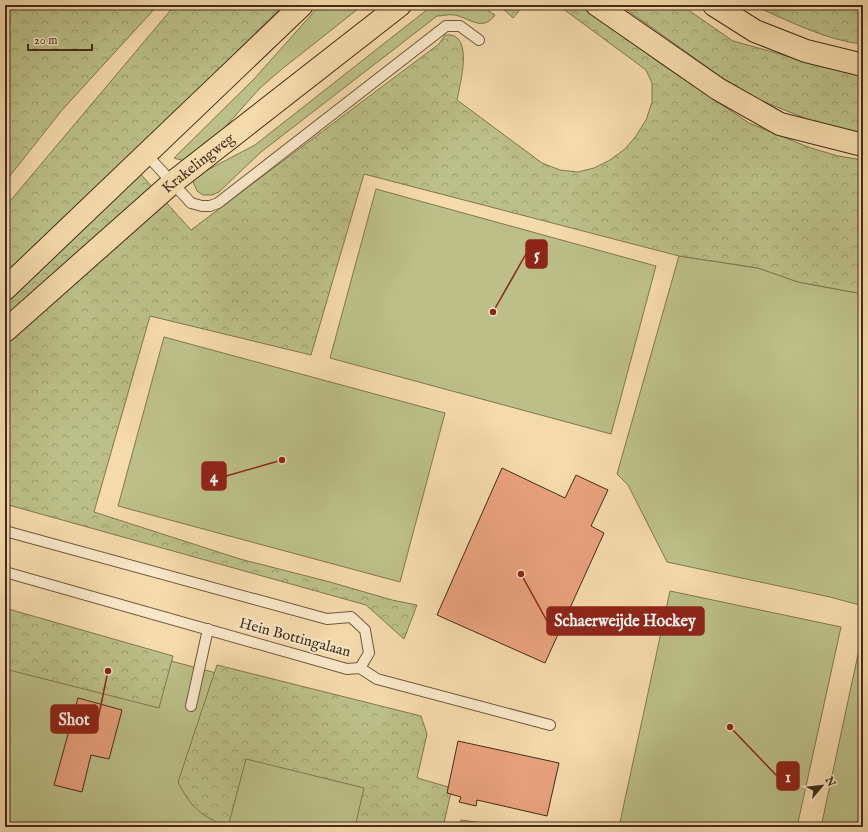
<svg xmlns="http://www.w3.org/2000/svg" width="868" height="832" font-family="'IM FELL English',serif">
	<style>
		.green { fill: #bcc088; stroke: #807650 }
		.forest { fill: url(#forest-crowns); stroke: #807650 }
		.building { fill: #e9a27d; stroke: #432c19 }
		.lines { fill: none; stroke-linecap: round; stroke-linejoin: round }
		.service-casing { stroke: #70583e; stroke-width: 12 }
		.primary-casing { stroke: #432c19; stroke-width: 24 }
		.motorway-casing { stroke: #432c19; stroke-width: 24 }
		.service { stroke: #f8e7c8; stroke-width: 10 }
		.primary { stroke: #f5daab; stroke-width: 22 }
		.motorway { stroke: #f5daab; stroke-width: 22 }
		.labels { text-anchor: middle; stroke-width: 4; stroke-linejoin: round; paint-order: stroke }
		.street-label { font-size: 15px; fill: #432c19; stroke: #f8e7c8 }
		.leader { fill: none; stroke: #8f2418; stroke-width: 1.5 }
		.callout-dot { fill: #8f2418; stroke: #f8e7c8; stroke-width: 1.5 }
		.callout { fill: #8f2418; stroke: #8f2418; stroke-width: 1.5 }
		.callout-label { font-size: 16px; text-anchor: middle; font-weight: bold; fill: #fff }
	</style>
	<defs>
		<pattern id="forest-crowns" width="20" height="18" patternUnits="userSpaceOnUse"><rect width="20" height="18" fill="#bcc088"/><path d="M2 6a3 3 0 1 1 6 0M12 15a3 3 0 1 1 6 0" fill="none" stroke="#9a9c6e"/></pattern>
	</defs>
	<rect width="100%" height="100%" fill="#f5daab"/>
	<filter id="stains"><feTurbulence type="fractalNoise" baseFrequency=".005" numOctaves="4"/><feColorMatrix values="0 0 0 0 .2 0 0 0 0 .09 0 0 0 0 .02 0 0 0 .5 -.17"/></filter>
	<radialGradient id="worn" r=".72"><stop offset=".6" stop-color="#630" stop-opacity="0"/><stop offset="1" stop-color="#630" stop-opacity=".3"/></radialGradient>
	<!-- green -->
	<g class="green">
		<polygon points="320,5 363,5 282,69 260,88 211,143 188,162 174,158 254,79"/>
		<path d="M433,5H479L495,15C482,33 469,17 454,15C449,14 442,16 437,16L261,152L219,192L212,195H203L197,191L193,182L196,176L255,145Z"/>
		<polygon points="376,189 656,266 611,434 330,358"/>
		<polygon points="679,256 758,268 798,282 863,294 863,606 830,597 667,562 628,485 617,474"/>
		<polygon points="164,337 445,413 400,582 118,506"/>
		<polygon points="670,591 841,627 797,827 619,827"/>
		<polygon points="5,617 416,726 401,795 434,827 5,827"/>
		<polygon points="863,631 863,827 821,827"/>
		<polygon points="461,820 512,827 460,827"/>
	</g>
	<!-- forest -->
	<g class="forest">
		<polygon points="5,5 158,5 62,110 5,182"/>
		<path d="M175,5H284L127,159L191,230L439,44L445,35C475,31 460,84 457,100L542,163L560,170L578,172L594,168L610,160L625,149L636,136L646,120L652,102V83L646,70L558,5H581L661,64L749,123L808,147L838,156L863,160V294L798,282L758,268L679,256L364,174L311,355L150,316L94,512L240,559L330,582L392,600L417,605L404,639L366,605L5,504V207Z"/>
		<polygon points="499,5 524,5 513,18"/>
		<polygon points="620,5 681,5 733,41 805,61 863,71 863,134 817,123 762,101 727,81"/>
		<path d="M752,5H863V44C824,40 788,20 752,5Z"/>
		<polygon points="5,608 173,656 159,708 5,669"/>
		<path d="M217,665L421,716L427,734L417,778L452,788L443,827H355L364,788L246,759L228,827C200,815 192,809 178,782Z"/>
	</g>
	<!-- building -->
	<g class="building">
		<polygon points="502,468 565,498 576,475 608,490 591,526 604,533 545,663 437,615"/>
		<polygon points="78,698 122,710 109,759 91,755 82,792 54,785"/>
		<polygon points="458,741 559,763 547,816 477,800 476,806 459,802 461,797 447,793"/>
	</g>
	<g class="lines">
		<!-- service casing -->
		<g class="service-casing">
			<g id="service">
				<polyline points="146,154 191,203 202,206 210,206 218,203 446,26 460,26 479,40"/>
				<polyline points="5,531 327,619 351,617 365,630 369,653 360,668 347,669 5,572"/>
				<polyline points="360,668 377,679 550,725"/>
				<polyline points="191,706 208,629"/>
			</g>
		</g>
		<!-- primary casing -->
		<g class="primary-casing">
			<g id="primary">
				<polyline points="5,289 302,5"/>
				<path id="s1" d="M5,331L172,183L400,5"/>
			</g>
		</g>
		<!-- motorway casing -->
		<g class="motorway-casing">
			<g id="motorway">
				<polyline points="597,5 718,89 780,124 863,145"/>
				<polyline points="714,5 755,31 806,51 863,65"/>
			</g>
		</g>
		<!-- service -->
		<use href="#service" class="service"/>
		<!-- primary -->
		<use href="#primary" class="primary"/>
		<!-- motorway -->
		<use href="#motorway" class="motorway"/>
	</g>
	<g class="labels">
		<!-- street labels -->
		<g class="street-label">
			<text dy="5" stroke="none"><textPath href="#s1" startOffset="256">Krakelingweg</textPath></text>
			<text transform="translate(295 637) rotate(15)" y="5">Hein Bottingalaan</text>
		</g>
	</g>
	<!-- callouts -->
	<path class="leader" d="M493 312L526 254M282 460L226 476M521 574L547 621M108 671L98 719M730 727L777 776"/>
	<g class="callout-dot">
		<circle cx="493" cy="312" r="4"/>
		<circle cx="282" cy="460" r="4"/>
		<circle cx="521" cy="574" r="4"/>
		<circle cx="108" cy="671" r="4"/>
		<circle cx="730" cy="727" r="4"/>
	</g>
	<g class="callout">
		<rect x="526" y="240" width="21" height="28" rx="4"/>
		<rect x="202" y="462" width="24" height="28" rx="4"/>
		<rect x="547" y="607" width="157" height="28" rx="4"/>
		<rect x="51" y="705" width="47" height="28" rx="4"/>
		<rect x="777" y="762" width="22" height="28" rx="4"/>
	</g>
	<g class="callout-label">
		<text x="537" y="260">5</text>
		<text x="214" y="482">4</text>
		<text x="625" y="626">Schaerweijde Hockey</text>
		<text x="74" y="725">Shot</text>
		<text x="788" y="782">1</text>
	</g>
	<!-- margin -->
	<rect width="868" height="832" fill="none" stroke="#f5daab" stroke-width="20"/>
	<rect x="6" y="6" width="856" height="820" fill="none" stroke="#432c19" stroke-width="2"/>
	<rect x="10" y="10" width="848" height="812" fill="none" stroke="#432c19"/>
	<!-- north arrow -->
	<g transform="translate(822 786) rotate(62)" stroke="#f8e7c8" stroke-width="3" paint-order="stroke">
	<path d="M0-3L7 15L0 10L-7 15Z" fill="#432c19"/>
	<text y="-6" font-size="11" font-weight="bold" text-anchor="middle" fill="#432c19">N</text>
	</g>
	<!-- scale -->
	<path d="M28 44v6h64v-6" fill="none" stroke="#432c19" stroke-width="2"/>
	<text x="34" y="44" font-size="12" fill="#432c19" stroke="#f8e7c8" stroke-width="3" paint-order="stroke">20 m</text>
	<rect width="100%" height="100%" filter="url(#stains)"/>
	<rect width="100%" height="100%" fill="url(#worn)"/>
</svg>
